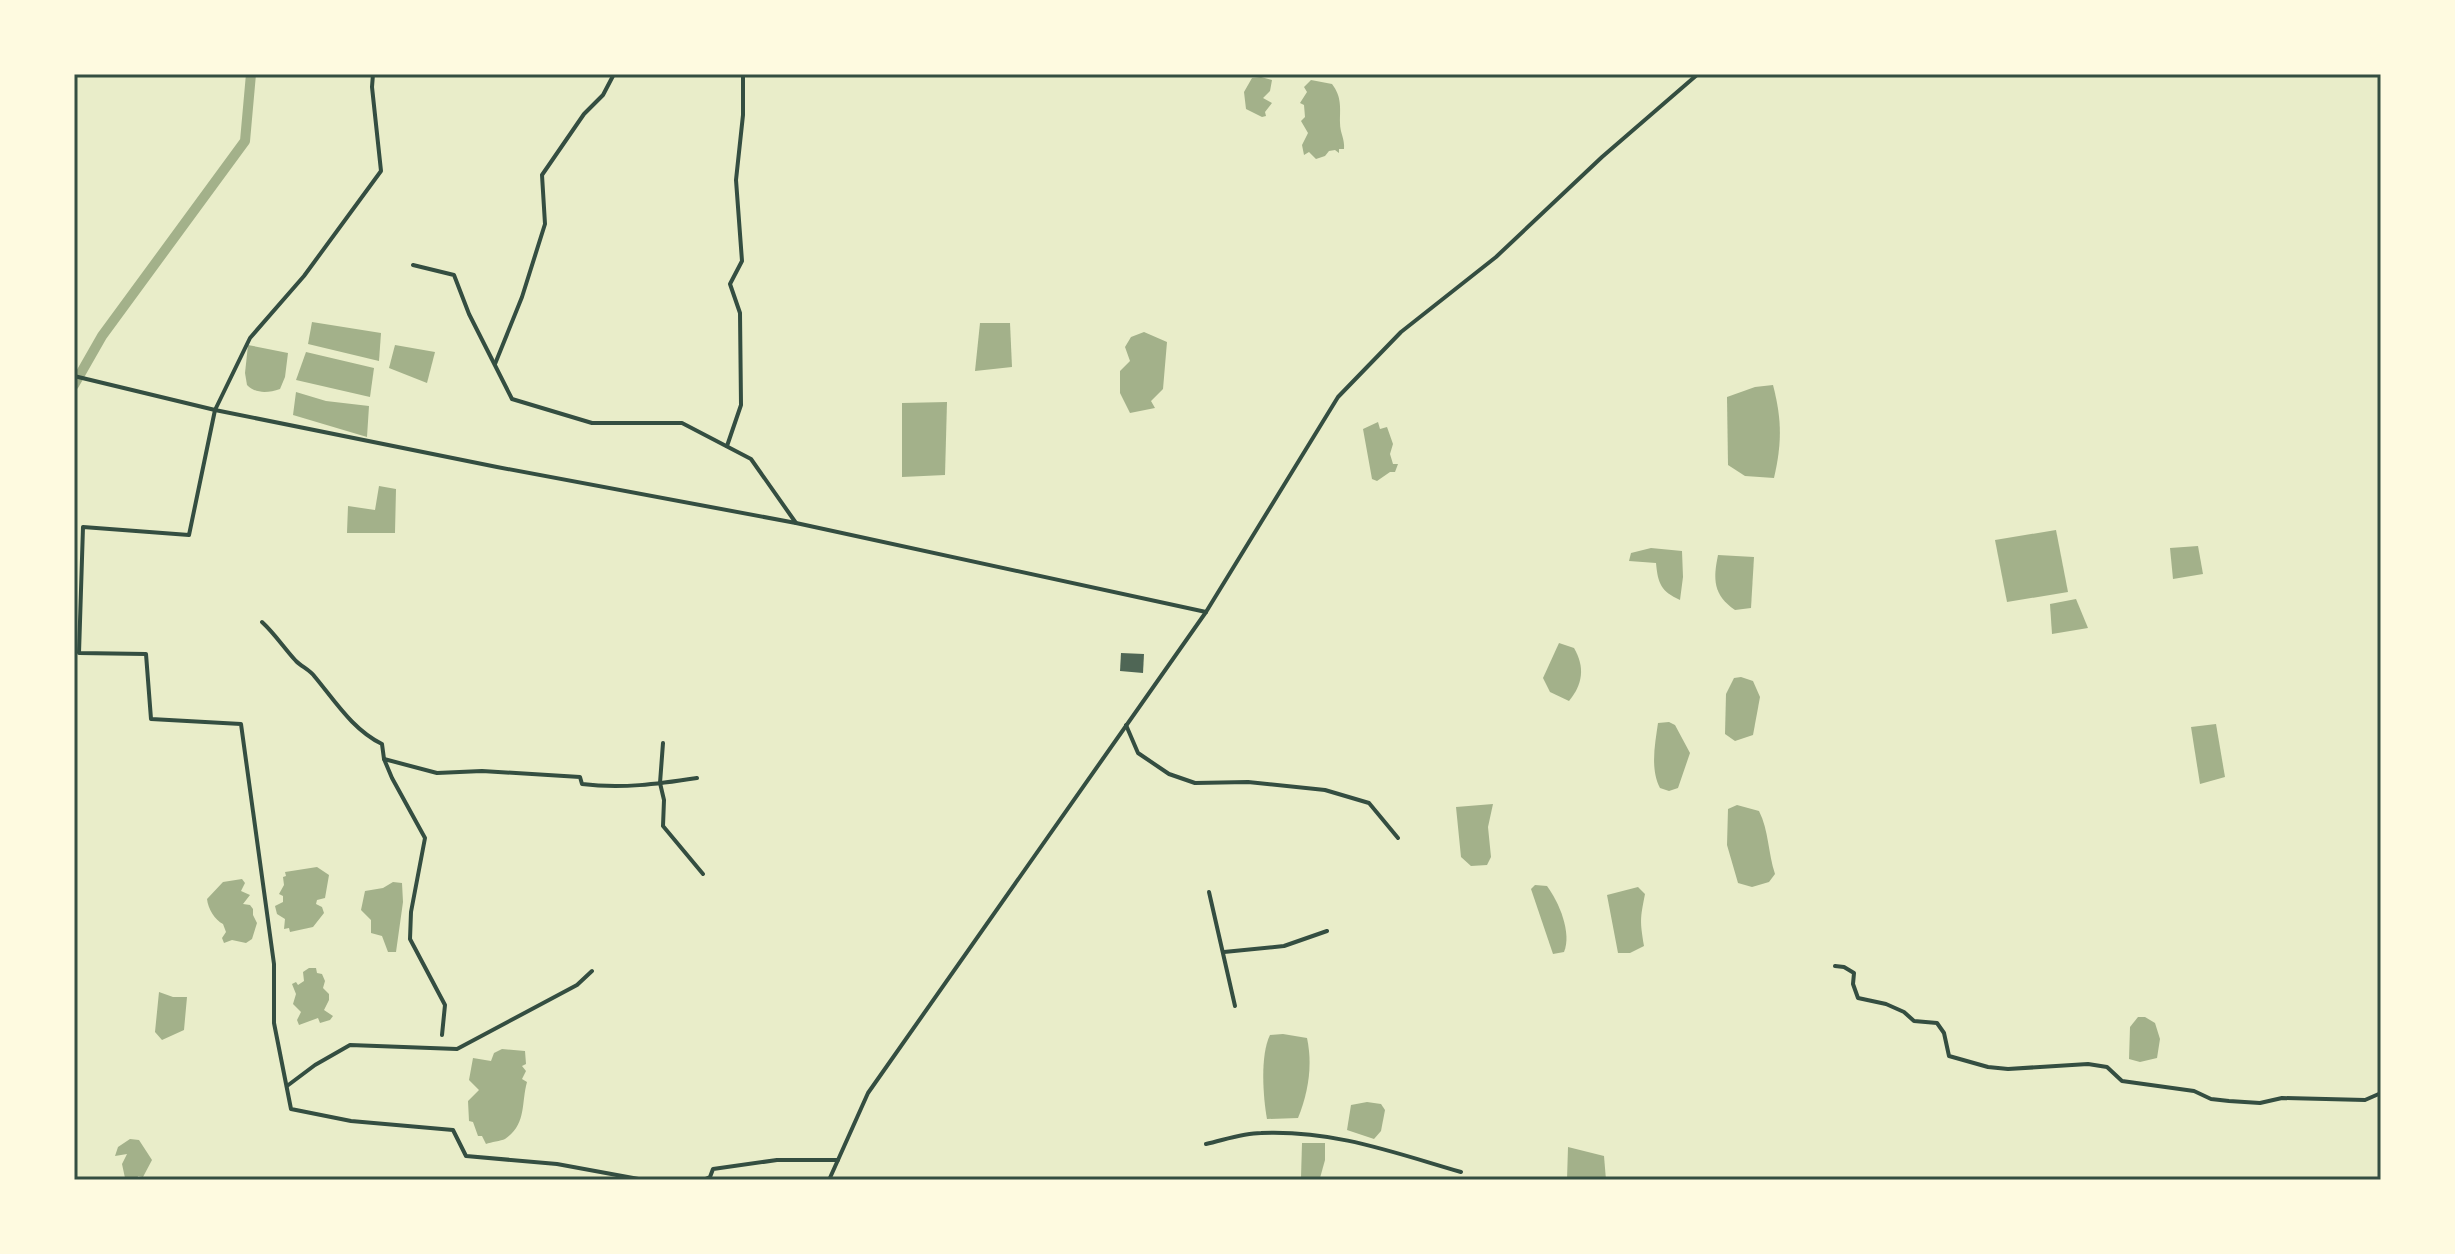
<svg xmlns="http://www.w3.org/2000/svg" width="2455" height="1254" font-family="Rubik,sans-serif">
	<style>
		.water { fill: #a3b18a }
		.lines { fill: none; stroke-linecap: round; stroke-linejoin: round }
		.canal { stroke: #a3b18a; stroke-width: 10 }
		.building { fill: #4f6655 }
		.minor { stroke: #344e41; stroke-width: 4 }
		.neatline { fill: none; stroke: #344e41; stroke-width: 3 }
	</style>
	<rect width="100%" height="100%" fill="#e9edc9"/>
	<!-- water -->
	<g class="water">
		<polygon points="1261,77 1272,80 1270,91 1263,98 1272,103 1265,112 1266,116 1262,117 1246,109 1244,92 1252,78"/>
		<path d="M1311,80L1332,84C1342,97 1340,108 1340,123C1340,133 1345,139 1344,149H1339V153L1335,150L1329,151L1325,156L1316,159L1309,152L1304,155L1302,145L1308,133L1301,121L1305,117L1304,105L1300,103L1307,92L1304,87Z"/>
		<polygon points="312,322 381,333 379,361 308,344"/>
		<polygon points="980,323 1010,323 1012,367 975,371"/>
		<polygon points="1144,332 1167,342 1163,389 1151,401 1155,408 1130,413 1120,393 1120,371 1130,361 1125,347 1131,337"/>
		<path d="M248,345L288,353L285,377L280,389C268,393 256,394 247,385L245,373Z"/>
		<polygon points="395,345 435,352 427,383 389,368"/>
		<polygon points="306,352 374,368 370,397 296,380"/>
		<path d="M1773,385C1782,420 1782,443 1774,478L1745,476L1728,465L1727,397L1755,387Z"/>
		<polygon points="296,392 326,401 369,406 367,437 293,415"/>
		<polygon points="947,402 945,475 902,477 902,403"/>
		<polygon points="1378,422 1380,429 1387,427 1393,444 1390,454 1393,464 1398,464 1395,472 1390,472 1377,481 1372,479 1363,429"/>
		<polygon points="379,486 396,489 395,533 347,533 348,506 375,510"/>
		<polygon points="2056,530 2068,592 2007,602 1995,540"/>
		<polygon points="2198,546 2203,574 2173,579 2170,548"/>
		<path d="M1651,548L1682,551L1683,577L1680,600C1661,591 1658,584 1656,563L1629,561L1631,553Z"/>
		<path d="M1718,555L1754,557L1751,608L1735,610C1713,595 1713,579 1718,555Z"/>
		<polygon points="2076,599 2088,628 2052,634 2050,604"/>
		<path d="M1559,643L1574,648C1585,667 1583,684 1569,701L1550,692L1543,678Z"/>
		<polygon points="1741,677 1753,681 1760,697 1753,735 1735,741 1725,734 1726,694 1734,678"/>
		<path d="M1669,722L1675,725L1690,753L1678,788L1669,791L1660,788C1650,769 1655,744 1658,723Z"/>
		<polygon points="2216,724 2225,777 2200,784 2191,727"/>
		<polygon points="1493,804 1488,827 1491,857 1487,865 1471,866 1461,857 1456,807"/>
		<path d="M1737,805L1759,811C1769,831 1768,853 1775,874L1769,882L1752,887L1738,883L1727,845L1728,809Z"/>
		<polygon points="317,867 329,875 325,898 317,900 316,904 322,907 324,913 313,927 290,932 289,928 284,929 285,919 277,914 275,906 283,902 283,896 279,894 284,885 283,877 286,876 285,872"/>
		<path d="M242,879L245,883L241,891L250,895L243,904L250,905L253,909V915L257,923L252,939L246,943L232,940L224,943L222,938L226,932L223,924C215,920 208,909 207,899L223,882Z"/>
		<polygon points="393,882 402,883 403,902 396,952 388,952 382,936 371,933 371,920 361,910 365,891 383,888"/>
		<path d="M1535,885L1547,886C1559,902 1572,933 1564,952L1553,954L1531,889Z"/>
		<path d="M1638,887L1645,894C1640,919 1640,921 1644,946L1630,953H1618L1607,895Z"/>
		<polygon points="309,968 316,968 317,973 322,974 325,981 323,988 329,994 329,1000 324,1010 333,1016 330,1020 320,1023 318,1018 299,1025 297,1020 301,1012 293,1004 296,994 292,984 296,982 298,985 304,981 303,972"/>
		<polygon points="159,992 173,997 187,997 184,1030 162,1040 155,1032"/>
		<polygon points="2138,1017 2145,1017 2155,1023 2160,1039 2157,1058 2140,1062 2129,1059 2130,1027"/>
		<path d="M1283,1034L1307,1038C1313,1066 1308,1093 1298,1118L1267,1119C1263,1097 1260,1055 1270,1035Z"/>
		<path d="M502,1049L525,1051L526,1064L522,1066L526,1071L522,1079L527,1082C521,1103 527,1124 505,1139C501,1141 491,1142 486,1144L482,1136H478L473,1122L469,1121L468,1101L479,1090L469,1080L473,1058L491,1061L494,1053Z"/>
		<polygon points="1367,1102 1381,1104 1385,1110 1381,1131 1374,1139 1347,1130 1351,1105"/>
		<polygon points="130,1139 139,1140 152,1160 143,1177 138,1176 137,1180 125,1178 122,1164 127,1154 115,1156 118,1147"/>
		<polygon points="1302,1143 1325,1143 1325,1160 1320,1178 1301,1178"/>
		<polygon points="1568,1147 1604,1156 1606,1180 1567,1180"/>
	</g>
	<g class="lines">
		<!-- canal -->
		<polyline class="canal" points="74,385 102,336 245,141 251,74"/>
	</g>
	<!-- building -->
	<polygon class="building" points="1121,653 1144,654 1143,673 1120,671"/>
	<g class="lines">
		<!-- minor -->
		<g class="minor">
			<polyline points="373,74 372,87 381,171 304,276 250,338 215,410 189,535 83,527 79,653 146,654 151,719 241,724 274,964 274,1023 291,1109 351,1121 453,1130 466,1156 557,1164 644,1180"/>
			<polyline points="413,265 454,275 469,314 512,399 592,423 682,423 751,459 796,523"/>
			<polyline points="495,364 522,297 545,224 542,175 584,114 603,95 614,74"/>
			<polyline points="74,376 215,410 497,467 796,523 1206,612"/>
			<polyline points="727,446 741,405 740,313 730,284 742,261 736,180 743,115 743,74"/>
			<path d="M262,622C275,634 284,648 296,661C302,667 310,670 315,677C335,701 353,730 382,744L384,759L392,778L425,838L411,912L410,939L445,1005L442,1035"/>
			<polyline points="1126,725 1138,753 1169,774 1195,783 1248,782 1325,790 1369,803 1398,838"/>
			<polyline points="663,743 660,783 664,800 663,826 703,874"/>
			<path d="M384,759L437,773L482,771L580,777L582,784C621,789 658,784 697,778"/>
			<polyline points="1209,892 1235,1006"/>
			<polyline points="1224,952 1284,946 1327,931"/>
			<polyline points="1835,966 1844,967 1854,973 1853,984 1858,998 1886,1004 1904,1012 1914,1021 1937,1023 1944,1033 1949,1056 1988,1067 2008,1069 2088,1064 2107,1067 2122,1081 2194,1091 2211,1099 2229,1101 2260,1103 2282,1098 2365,1100 2381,1093"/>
			<polyline points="287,1086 315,1065 350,1045 457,1049 577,985 592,971"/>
			<path d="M1206,1144C1224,1140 1243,1133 1261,1133C1334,1130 1392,1152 1461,1172"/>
			<polyline points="703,1180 710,1177 713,1169 777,1160 838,1160"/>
			<polyline points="829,1180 868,1093 1206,612 1338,397 1401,332 1496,257 1602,157 1698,74"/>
		</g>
	</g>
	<!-- border -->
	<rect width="2455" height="1254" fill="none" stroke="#fefae0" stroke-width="152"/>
	<rect x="76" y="76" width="2303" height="1102" class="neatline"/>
</svg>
